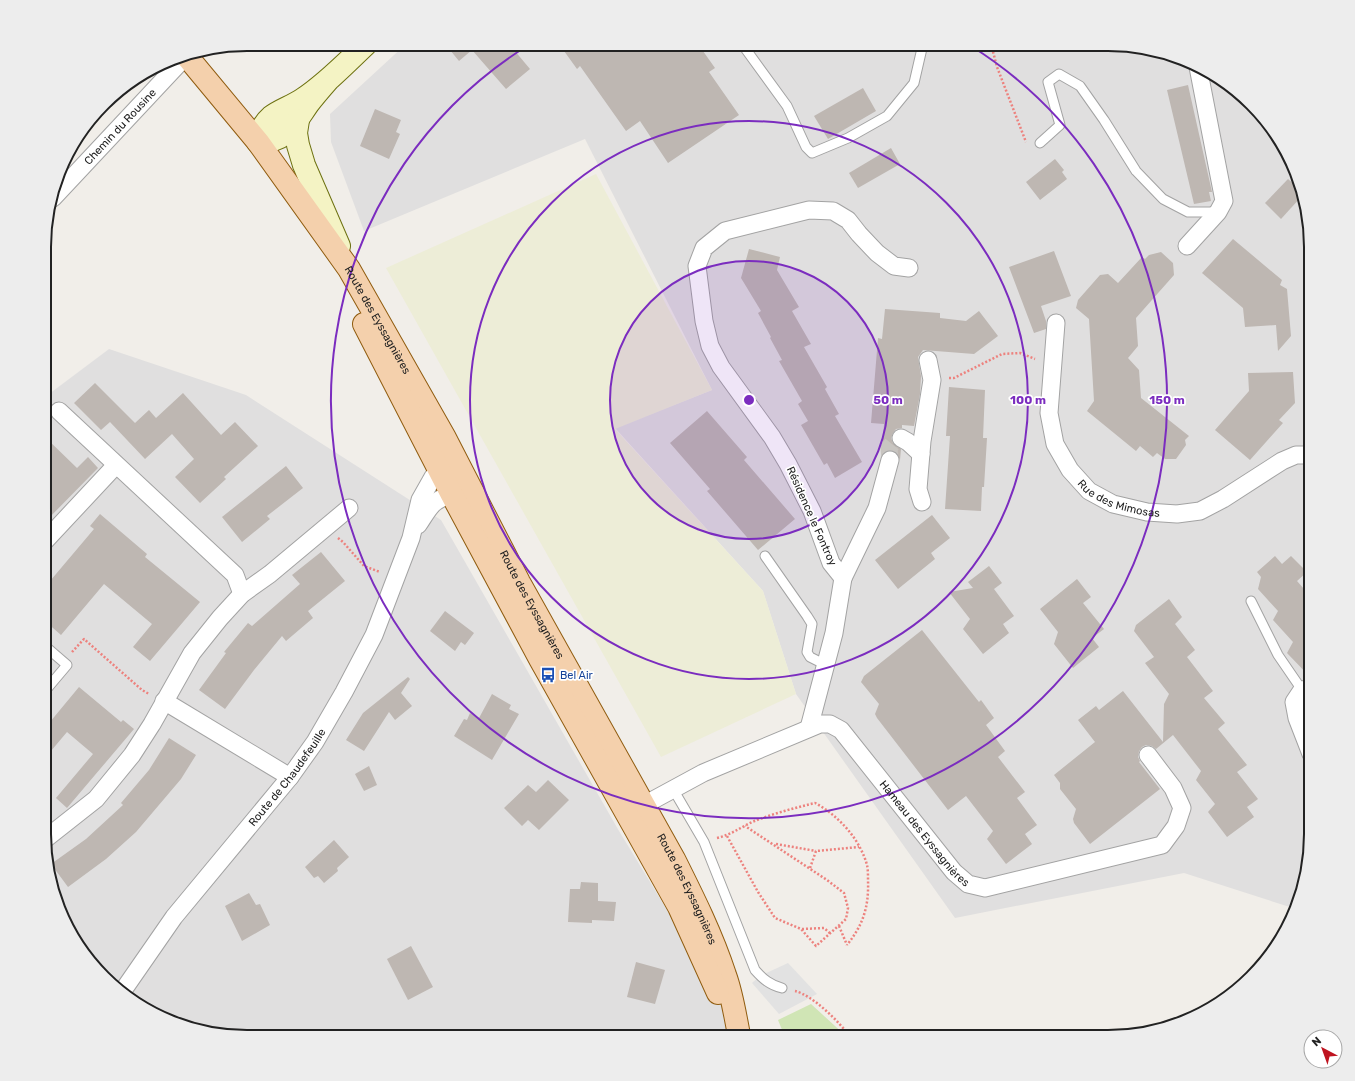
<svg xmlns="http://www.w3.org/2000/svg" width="1355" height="1081" font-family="Rubik,sans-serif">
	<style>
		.residential { fill: #e0dfdf }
		.farmland { fill: #ededd7 }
		.grass { fill: #d0e5b5 }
		.parking { fill: #e2e2e2 }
		.building { fill: #beb7b2 }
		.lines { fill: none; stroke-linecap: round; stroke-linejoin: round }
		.street-tunnel { stroke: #c8c5c1; stroke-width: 17; stroke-dasharray: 17 8; stroke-linecap: butt }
		.lane-casing { stroke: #a3a3a3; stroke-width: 11 }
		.street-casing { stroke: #a3a3a3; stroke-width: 19 }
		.secondary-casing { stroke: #6d7110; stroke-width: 24 }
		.primary-casing { stroke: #905c0f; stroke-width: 24 }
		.path { stroke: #ed827e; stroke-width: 2.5; stroke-dasharray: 2 2; stroke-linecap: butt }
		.lane { stroke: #fff; stroke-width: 9 }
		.street { stroke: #fff; stroke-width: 17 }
		.secondary { stroke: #f4f3c4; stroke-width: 22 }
		.primary { stroke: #f4d0ac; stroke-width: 22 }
		.ring { fill: none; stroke: #7b2cbf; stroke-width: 2 }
		.labels { text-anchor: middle; stroke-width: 3.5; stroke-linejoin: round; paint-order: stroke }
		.street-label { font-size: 11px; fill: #222; stroke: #fff }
		.transit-label { font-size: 11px; fill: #164399; stroke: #fff; text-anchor: start }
		.rim { fill: none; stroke: #222; stroke-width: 2 }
		.centre { fill: #7b2cbf; stroke: #fff; stroke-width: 2 }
		.ring-label { font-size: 12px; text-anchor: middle; font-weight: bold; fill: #7b2cbf; stroke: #fff; stroke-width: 3.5; stroke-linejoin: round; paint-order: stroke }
	</style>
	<rect width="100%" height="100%" fill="#f1eee9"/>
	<!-- residential -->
	<g class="residential">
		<polygon points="406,44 1121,44 1186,60 1242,94 1269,124 1295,169 1311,247 1311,848 1296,909 1184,873 955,918 796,694 763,591 615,428 712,390 585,139 364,231 331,142 330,114"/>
		<polygon points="109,349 246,395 441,520 619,831 686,941 752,1037 234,1037 169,1022 113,987 65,924 44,848 45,397"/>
	</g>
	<!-- farmland -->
	<polygon class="farmland" points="596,174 712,390 615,429 763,591 796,694 661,757 386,268"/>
	<!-- grass -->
	<polygon class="grass" points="811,1004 847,1037 785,1037 778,1020"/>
	<!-- parking -->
	<polygon class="parking" points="788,963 817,994 779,1014 752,983 760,976"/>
	<!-- building -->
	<g class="building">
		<polygon points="445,44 509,44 530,69 506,89 472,50 459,61"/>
		<polygon points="559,44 698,44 715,68 709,72 739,115 668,163 640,121 626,131 580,66 577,69"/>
		<polygon points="1188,85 1212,192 1209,192 1211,201 1194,204 1167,90"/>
		<polygon points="863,88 876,111 828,139 814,116"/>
		<polygon points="375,109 401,120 396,132 400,134 389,159 360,146"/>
		<polygon points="891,148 900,164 858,188 849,173"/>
		<polygon points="1055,159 1064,170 1062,172 1067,179 1040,200 1026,182"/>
		<polygon points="1288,179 1300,189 1301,197 1281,219 1265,203"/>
		<polygon points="1233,239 1282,280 1280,285 1287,289 1291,336 1278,351 1276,325 1245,327 1243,308 1202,273"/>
		<polygon points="749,249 780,257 777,270 799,307 792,311 811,344 804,347 827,387 825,389 839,414 835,416 862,462 835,478 827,463 824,465 801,425 808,421 798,404 802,401 779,361 782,360 770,338 771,337 758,313 761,311 741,278"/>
		<polygon points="1054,251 1071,296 1041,306 1046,321 1046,329 1034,333 1009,267"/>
		<polygon points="1161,252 1173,263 1174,275 1136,318 1138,346 1128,358 1139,370 1141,398 1189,436 1185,440 1186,445 1176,459 1165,459 1157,453 1153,457 1140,446 1136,451 1087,411 1094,401 1089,319 1076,308 1078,300 1100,275 1108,274 1118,283 1142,257 1145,259 1149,255"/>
		<polygon points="885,309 940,313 940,318 966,321 979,311 998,336 974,354 923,350 918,357 921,376 920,394 914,426 902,425 902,428 896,429 893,433 891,438 893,443 901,449 900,460 897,453 893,450 887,450 882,454 884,424 871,423 878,338 882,339"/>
		<polygon points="1293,372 1295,403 1279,420 1283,423 1250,460 1215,430 1249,391 1248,373"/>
		<polygon points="95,383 135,423 149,410 156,418 183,393 221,435 235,422 258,446 224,477 226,479 200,503 175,477 194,459 172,434 145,459 110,422 101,430 74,403"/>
		<polygon points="949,387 985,390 983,438 987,438 984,487 982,487 981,511 945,509 950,436 946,436"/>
		<polygon points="707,411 747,457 744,460 795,519 758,550 707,491 710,489 670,443"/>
		<polygon points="45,437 77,468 88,457 98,468 45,522"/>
		<polygon points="286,466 303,488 267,516 270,519 242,542 222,517"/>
		<polygon points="100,514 147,554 145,557 200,602 150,661 133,647 152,624 104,584 61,635 45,621 45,587 94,529 90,526"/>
		<polygon points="932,515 950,538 931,553 935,559 898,589 875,560"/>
		<polygon points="321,552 345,581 308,611 313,618 286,641 282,636 254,670 225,709 199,690 226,653 224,652 248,623 252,626 300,584 292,575"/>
		<polygon points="1275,556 1282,564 1291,556 1307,572 1297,581 1311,597 1311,678 1287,653 1293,642 1273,620 1278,611 1258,589 1261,577 1257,572"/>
		<polygon points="989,566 1002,583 994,589 1014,616 1003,624 1009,633 983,654 963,629 970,619 949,592 973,588 968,582"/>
		<polygon points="1077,579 1091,597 1083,603 1104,629 1092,638 1099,647 1073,668 1054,644 1058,632 1040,609"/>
		<polygon points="1169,599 1182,617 1175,624 1195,650 1187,657 1213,691 1204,698 1225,723 1218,729 1247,765 1237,772 1258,799 1247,807 1254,817 1227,837 1208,812 1215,804 1196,780 1201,771 1173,735 1156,749 1152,746 1146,745 1142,747 1139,751 1138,757 1140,761 1139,762 1160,789 1090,844 1074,823 1073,819 1076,809 1060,789 1060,783 1054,775 1095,742 1078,720 1096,706 1099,710 1123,691 1163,742 1164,704 1169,694 1145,663 1154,657 1134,631 1136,625"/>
		<polygon points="445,611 474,633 465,645 461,642 455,651 430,631"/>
		<polygon points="922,630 979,702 981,700 994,718 986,725 1005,751 998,757 1025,792 1017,798 1037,825 1025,834 1032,844 1006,864 987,839 993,831 966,796 948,810 877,718 875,714 879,704 861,682 864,676"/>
		<polygon points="408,677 410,679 401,693 412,706 395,720 389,712 364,751 346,740 363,713"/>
		<polygon points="79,687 121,722 123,720 134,729 67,808 56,798 93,754 67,732 45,758 45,728"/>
		<polygon points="492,694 511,705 509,709 519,714 492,760 454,736 464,719 467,720 470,713 479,718"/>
		<polygon points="169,738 196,755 181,779 136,832 106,859 68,887 51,864 86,839 123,805 121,803 149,770"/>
		<polygon points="369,766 377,785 364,791 355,774"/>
		<polygon points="548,780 569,800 539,830 528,820 522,826 504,808 528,785 536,792"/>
		<polygon points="334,840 349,857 337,868 338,871 324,883 318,876 314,878 305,867"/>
		<polygon points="581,882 598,883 598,901 616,902 614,921 592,920 592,923 568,922 570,889 580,889"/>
		<polygon points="249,893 256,905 260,904 270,925 242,941 225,906"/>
		<polygon points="411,946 433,987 408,1000 387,959"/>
		<polygon points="636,962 665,970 655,1004 627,997"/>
	</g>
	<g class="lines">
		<!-- street-tunnel -->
		<polyline class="street-tunnel" points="890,460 889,448 893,443 901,438"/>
		<!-- lane casing -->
		<g class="lane-casing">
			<g id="lane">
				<polyline points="742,44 787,106 806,147 812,153 848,138 887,116 914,83 923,44"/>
				<polyline points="1040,143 1060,125 1048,82 1059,74 1080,86 1104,120 1136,171 1163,199 1188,212 1218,212"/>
				<polyline points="765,556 807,616 812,624 807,652 810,657 826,665"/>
				<polyline points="1251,601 1278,655 1302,690"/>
				<polyline points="45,691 67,665 45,646"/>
				<path d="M673,789L704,842L755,970C763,979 770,985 782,988"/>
			</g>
		</g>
		<!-- street casing -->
		<g class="street-casing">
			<g id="street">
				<path id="s1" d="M53,198L186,56"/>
				<polyline points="1187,246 1218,212 1224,201 1198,67"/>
				<path id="s2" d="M1056,323L1049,413L1055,444L1070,470L1089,491L1113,504L1147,512L1177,514L1200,511L1223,499L1282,461L1296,455H1311"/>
				<polyline points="59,411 235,575 242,594"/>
				<polyline points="901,438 908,442 921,454"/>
				<polyline points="922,502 918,489 922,441 932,380 928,360"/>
				<path d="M418,525C423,518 427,510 433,504C443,495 453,497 455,482"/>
				<polyline points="45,541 116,465"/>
				<polyline points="843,578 877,508 890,460"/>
				<polyline points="164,701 290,777"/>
				<polyline points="809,728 834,633 843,578 831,563 812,511 788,464 772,437 721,367 710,346 704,321 697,266 704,248 725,231 809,210 833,211 848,220 859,234 877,253 894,266 909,268"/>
				<polyline points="1311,754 1297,718 1294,702 1302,690 1311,688"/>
				<path id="s3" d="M637,814L644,805L703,773L820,724H830L841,730L954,872L968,884L985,888L1162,845L1176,826L1182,808L1173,788L1148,755"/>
				<polyline points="44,840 96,799 132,755 152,724 192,653 220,618 242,594 270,574 349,508"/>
				<path id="s4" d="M122,992L174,917L290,777L315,742L344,692L374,635L411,538L420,500L433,477L440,471L445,470L450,472"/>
			</g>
		</g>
		<!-- secondary casing -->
		<g class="secondary-casing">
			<g id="secondary">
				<path d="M328,80C321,88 314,96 308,104C294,124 287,142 258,142C259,133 264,123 271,117C280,110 293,106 303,99C326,84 346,63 366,44"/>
				<polyline points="298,120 296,133 298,145 304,165 339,246"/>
			</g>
		</g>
		<!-- primary casing -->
		<g class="primary-casing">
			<g id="primary">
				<path id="s5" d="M185,54L258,142L349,269L445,438L519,582L674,859C693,897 712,935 725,975C732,994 735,1015 739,1035"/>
				<polyline points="364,324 451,493 540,659 679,907 718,993"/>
			</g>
		</g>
		<!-- path -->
		<g class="path">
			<polyline points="991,44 997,67 1026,142"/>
			<polyline points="949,378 954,378 1002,354 1020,353 1035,359"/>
			<polyline points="338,538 343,542 364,566 380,572"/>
			<polyline points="72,652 84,639 142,690 149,694"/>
			<polyline points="727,836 758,892 775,918 801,929 816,946 846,919 848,908 844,893 827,880 745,826"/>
			<path d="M717,838C730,835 740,828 752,822C772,814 794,808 815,803C838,815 860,839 867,865C868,869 868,875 868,880C869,907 863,925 847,945"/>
			<polyline points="776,844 816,851"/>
			<polyline points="810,868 816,851 859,847"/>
			<polyline points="839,926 847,945"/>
			<polyline points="802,929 824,928 831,934"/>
			<path d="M795,991C812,995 840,1022 850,1037"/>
		</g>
		<!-- lane -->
		<use href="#lane" class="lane"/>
		<!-- street -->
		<use href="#street" class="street"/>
		<!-- secondary -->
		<use href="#secondary" class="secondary"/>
		<!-- primary -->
		<use href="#primary" class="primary"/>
	</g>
	<!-- distance rings -->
	<circle cx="749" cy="400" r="139" fill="#7b2cbf" fill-opacity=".12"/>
	<g class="ring">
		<circle cx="749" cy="400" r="139"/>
		<circle cx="749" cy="400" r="279"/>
		<path d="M971 46A418 418 0 1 1 527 46"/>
	</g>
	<!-- icons -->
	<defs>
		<g id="bus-bare" transform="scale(1.2)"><path d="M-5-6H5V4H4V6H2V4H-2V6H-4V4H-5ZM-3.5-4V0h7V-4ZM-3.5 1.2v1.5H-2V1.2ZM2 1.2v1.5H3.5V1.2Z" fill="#1a4fb4" stroke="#fff" stroke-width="2.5" paint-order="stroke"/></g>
	</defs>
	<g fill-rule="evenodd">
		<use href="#bus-bare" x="548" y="675"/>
	</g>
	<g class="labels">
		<!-- street labels -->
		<g class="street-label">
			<text dy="4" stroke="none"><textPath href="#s1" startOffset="98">Chemin du Rousine</textPath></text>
			<text dy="4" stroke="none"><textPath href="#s5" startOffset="329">Route des Eyssagnières</textPath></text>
			<text dy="4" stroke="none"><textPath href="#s2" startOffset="211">Rue des Mimosas</textPath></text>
			<text transform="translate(812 516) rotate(66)" y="4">Résidence le Fontroy</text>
			<text dy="4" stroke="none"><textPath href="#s5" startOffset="653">Route des Eyssagnières</textPath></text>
			<text dy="4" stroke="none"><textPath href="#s4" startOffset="271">Route de Chaudefeuille</textPath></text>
			<text dy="4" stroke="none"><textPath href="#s3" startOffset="361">Hameau des Eyssagnières</textPath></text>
			<text dy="4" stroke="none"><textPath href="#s5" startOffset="977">Route des Eyssagnières</textPath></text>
		</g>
		<!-- transit labels -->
		<g class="transit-label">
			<text x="560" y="679">Bel Air</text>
		</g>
	</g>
	<!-- crop -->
	<path d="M0 0H1355V1081H0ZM247 51H1108A196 196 0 0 1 1304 247V834A196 196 0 0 1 1108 1030H247A196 196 0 0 1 51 834V247A196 196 0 0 1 247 51Z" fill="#ededed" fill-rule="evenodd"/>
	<path class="rim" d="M247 51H1108A196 196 0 0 1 1304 247V834A196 196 0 0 1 1108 1030H247A196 196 0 0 1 51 834V247A196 196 0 0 1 247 51Z"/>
	<circle cx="749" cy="400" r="6" class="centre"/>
	<g class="ring-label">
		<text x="888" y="404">50 m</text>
		<text x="1028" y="404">100 m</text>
		<text x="1167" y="404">150 m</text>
	</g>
	<!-- north arrow -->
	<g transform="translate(1323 1049) rotate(319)"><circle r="19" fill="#ffffff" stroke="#a7a7a7"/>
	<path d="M0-3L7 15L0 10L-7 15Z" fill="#bf1420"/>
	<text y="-6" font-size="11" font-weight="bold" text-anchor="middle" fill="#222222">N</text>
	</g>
</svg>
